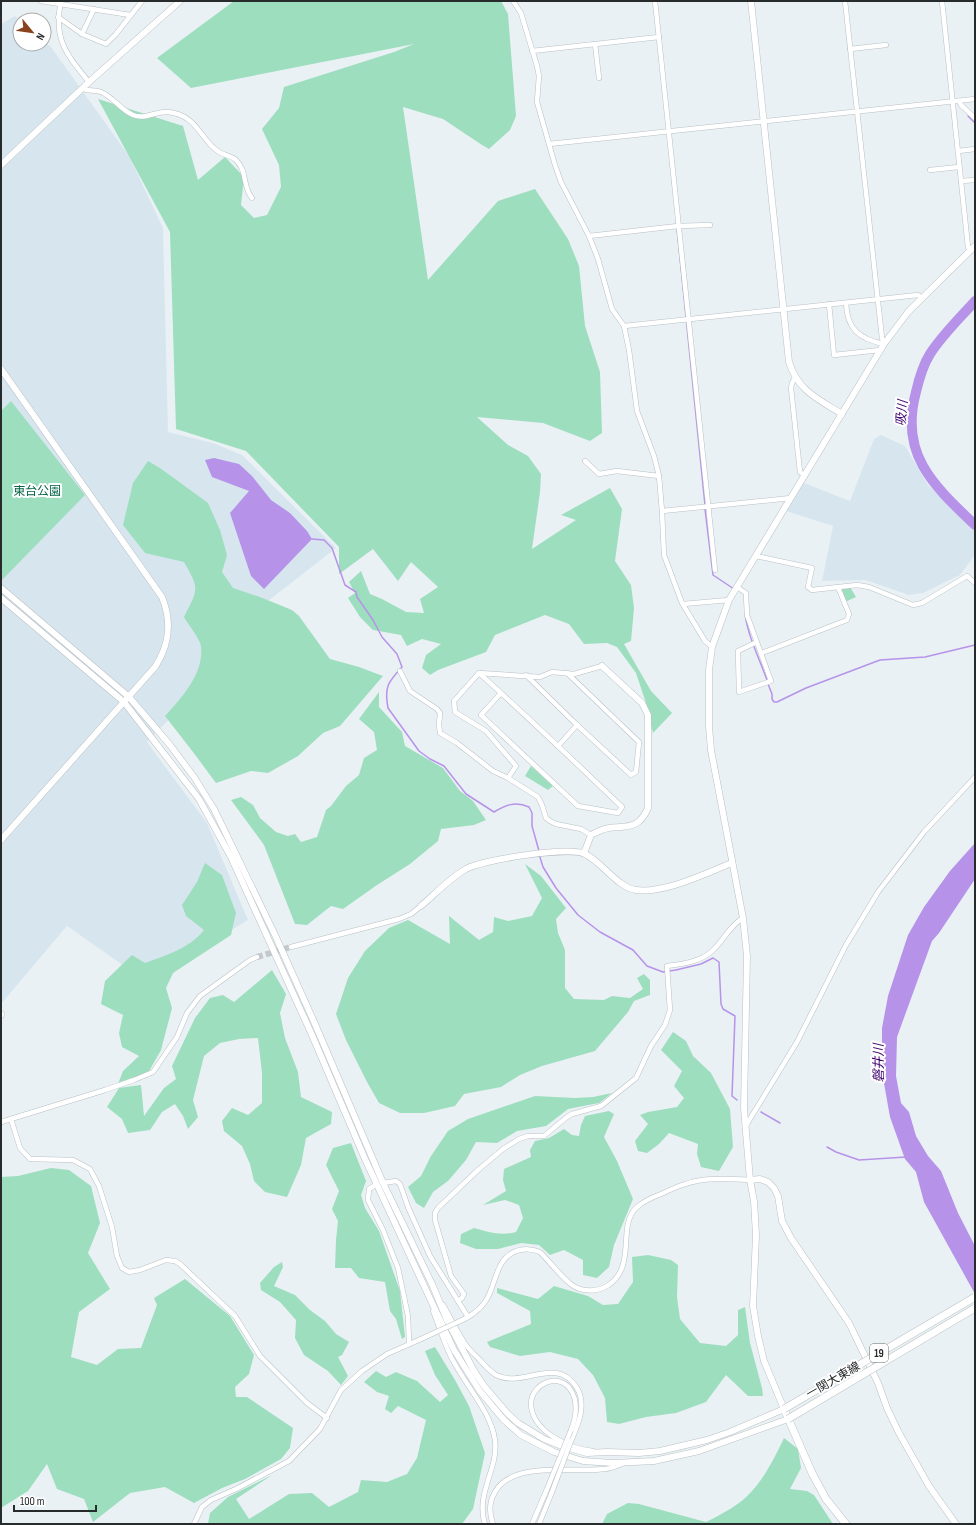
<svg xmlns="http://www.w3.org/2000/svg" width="976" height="1525" font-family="'Sofia Sans Condensed','Noto Sans JP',sans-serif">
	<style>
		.built { fill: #d7e6ee }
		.green { fill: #9ddebf }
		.water { fill: #b693e9 }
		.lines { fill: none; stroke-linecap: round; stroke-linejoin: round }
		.stream { stroke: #b693e9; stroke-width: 1.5 }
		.river { stroke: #b693e9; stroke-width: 10 }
		.tertiary-tunnel { stroke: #c3c9cd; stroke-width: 6; stroke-dasharray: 6 3; stroke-linecap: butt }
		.minor-casing { stroke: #b9c0c4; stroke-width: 5.5 }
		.tertiary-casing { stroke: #b9c0c4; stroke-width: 7 }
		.primary-casing { stroke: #b9c0c4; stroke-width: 8 }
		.minor { stroke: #fff; stroke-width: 4.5 }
		.tertiary { stroke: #fff; stroke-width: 6 }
		.primary { stroke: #fff; stroke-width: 7 }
		.minor-bridge-casing { stroke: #b9c0c4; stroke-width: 5.5; stroke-linecap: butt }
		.primary-bridge-casing { stroke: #b9c0c4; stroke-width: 8; stroke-linecap: butt }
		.minor-bridge { stroke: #fff; stroke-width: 4.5 }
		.primary-bridge { stroke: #fff; stroke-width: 7 }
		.labels { text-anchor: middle; stroke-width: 4; stroke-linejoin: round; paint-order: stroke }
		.shield { fill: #fff; stroke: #686b6b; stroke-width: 1 }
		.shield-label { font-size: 11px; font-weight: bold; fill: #282b2c }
		.park-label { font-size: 12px; fill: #076547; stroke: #fff }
		.street-label { font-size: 12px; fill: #282b2c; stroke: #fff }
		.water-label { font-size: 13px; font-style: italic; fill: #41056f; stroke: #fff }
	</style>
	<rect width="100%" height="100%" fill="#eaf1f5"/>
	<!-- built -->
	<g class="built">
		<polygon points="15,16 20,21 20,44 44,44 44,41 51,47 129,156 163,228 168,432 213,443 242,455 336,548 222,637 192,696 147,742 207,823 248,920 147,982 67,926 1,1004 1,24"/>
		<polygon points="881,435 905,446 928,485 975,530 975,555 960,575 923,593 909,595 865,580 822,581 833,526 786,511 804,483 850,501 874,439"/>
	</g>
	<!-- green -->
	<g class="green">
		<polygon points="234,1 501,1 508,14 516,116 510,130 489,149 482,145 443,119 403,107 428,280 498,201 535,189 568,239 579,266 585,326 600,372 602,433 590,441 543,423 477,417 508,445 528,456 541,474 540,492 532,549 576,520 561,515 610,488 622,509 615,561 631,585 634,608 631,641 624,644 651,691 672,713 653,733 647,706 636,673 617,647 607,643 584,644 569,624 545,615 495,635 486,652 438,670 430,675 422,668 426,655 441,644 422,639 407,646 401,635 373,630 360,617 348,598 355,593 349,582 361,571 370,594 382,599 406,612 424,613 420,599 438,587 411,562 398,581 373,549 339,574 339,547 246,451 176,429 170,232 98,99 183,126 198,180 225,157 244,177 241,205 254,218 267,215 281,187 279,165 262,129 279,108 284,87 394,52 414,44 191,88 157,58"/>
		<polygon points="11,401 85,495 2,580 1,579 1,411"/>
		<path d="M148,461L160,468L208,503L220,530L227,555L222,572L233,588L260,597L292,610L299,616L330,659L359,667L383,676L340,726L323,733L298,756L268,773L251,771L216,783L193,752L165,716C182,697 204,674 201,646C200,639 188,624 184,617C198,589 200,590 184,562L145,553L123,525L133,483Z"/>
		<polygon points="850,587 856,597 845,602 840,592 842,588"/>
		<polygon points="379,692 379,707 402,732 405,746 443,768 460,791 473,801 486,820 474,825 441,829 438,841 410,864 377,885 343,909 331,906 307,925 295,924 264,845 231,800 241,797 253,805 260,818 276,832 288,836 295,834 301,842 317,837 326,810 331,806 346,786 359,775 364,758 377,750 374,732 359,719"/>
		<polygon points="531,766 553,786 548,790 525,776"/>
		<path d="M205,863L222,875L236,913L231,935L173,973L166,988L172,1008L161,1050L148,1073L118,1084L123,1071L139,1056L122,1047L119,1033L123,1015L101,1004L105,981L132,955L145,963C167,955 190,948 204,930L186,916L182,905L197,882Z"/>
		<polygon points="525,864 541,876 566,908 556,919 558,933 565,950 565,988 574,999 604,1000 612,996 630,998 643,989 637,978 644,974 650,980 650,995 634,1001 628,1012 595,1051 542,1066 520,1075 501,1087 464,1094 455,1106 424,1113 400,1113 379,1103 367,1082 346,1040 336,1014 348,978 365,951 389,928 408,920 450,944 449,916 479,940 493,932 494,917 508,921 532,916 542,898"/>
		<polygon points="272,970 286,994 280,1013 285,1038 298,1072 301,1097 332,1112 331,1124 306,1138 301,1165 287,1197 265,1192 254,1181 250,1164 242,1146 224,1131 222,1121 232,1108 248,1115 262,1103 262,1073 258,1038 239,1039 220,1043 204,1056 193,1100 198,1117 188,1129 183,1116 175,1104 162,1112 150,1130 128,1133 122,1119 107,1107 119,1088 141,1085 144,1116 164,1088 176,1079 172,1066 195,1018 210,998 223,995 234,1002"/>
		<polygon points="673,1032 686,1041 693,1056 711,1073 730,1109 733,1147 719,1171 701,1167 697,1154 698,1144 669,1133 659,1144 647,1153 638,1151 635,1141 648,1124 640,1115 648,1112 677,1107 684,1098 674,1086 682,1071 661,1050"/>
		<polygon points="612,1093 599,1103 568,1109 546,1126 517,1131 497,1143 476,1142 466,1160 448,1181 433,1192 424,1208 416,1203 408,1187 421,1176 431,1156 448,1131 468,1119 535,1096 575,1098 593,1097"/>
		<path d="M609,1111L614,1114L604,1137L617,1161L633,1199L614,1245L609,1267L597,1278L583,1275V1260L564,1250L550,1255L539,1245L521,1243L498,1249H476L460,1243L461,1234L474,1228C488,1232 501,1236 516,1232L523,1218L519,1205L505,1200L483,1205L506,1191L503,1180L504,1169L531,1157L530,1150L535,1141L549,1138L564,1129L572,1135L579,1136L581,1125L585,1116Z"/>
		<polygon points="351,1143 366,1181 361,1195 365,1208 379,1231 400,1291 405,1337 402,1339 396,1319 390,1311 385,1282 359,1278 351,1268 335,1268 336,1240 338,1221 332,1209 339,1191 326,1165 333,1148"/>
		<polygon points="51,1168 69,1170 91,1186 100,1223 88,1253 110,1289 79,1312 71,1357 97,1365 118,1349 141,1348 157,1305 154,1298 185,1279 230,1316 254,1355 249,1374 235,1387 236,1397 247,1397 293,1428 290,1448 281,1459 245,1479 222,1488 194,1503 165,1487 130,1493 93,1522 84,1499 57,1489 47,1464 28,1491 1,1508 1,1177 18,1176"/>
		<polygon points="648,1255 671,1260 678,1265 677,1297 680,1319 700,1343 726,1346 738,1335 738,1310 745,1307 750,1343 762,1388 763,1396 748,1396 726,1375 706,1402 676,1413 646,1417 619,1424 607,1422 605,1398 593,1375 578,1359 550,1352 520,1356 490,1347 487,1342 531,1324 530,1311 497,1293 497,1288 538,1299 554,1286 588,1296 603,1305 618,1304 633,1282 632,1257"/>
		<polygon points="282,1262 283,1267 274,1286 295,1295 310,1310 325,1321 336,1334 349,1342 342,1355 338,1357 348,1376 341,1385 328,1371 304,1355 295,1338 296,1320 280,1302 261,1290 260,1283 274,1267"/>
		<polygon points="435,1347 455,1380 469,1406 485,1453 473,1509 462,1524 208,1524 210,1513 228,1497 272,1475 236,1499 249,1519 289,1494 312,1493 329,1507 358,1492 361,1480 387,1482 407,1474 417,1458 426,1420 398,1406 391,1413 385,1409 389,1396 377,1392 364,1382 376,1371 386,1377 396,1372 417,1381 440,1402 448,1395 435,1375 425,1351"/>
		<path d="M784,1438L798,1449L801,1468L790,1489L807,1491L814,1495L833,1524H602L607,1514L628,1503L639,1504L706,1522C722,1514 740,1505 752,1491C765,1477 776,1455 784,1438Z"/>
	</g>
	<!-- water -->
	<g class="water">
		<polygon points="214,458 239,464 252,476 271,500 290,513 307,531 312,539 264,589 251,576 230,513 249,491 212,477 205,460"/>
		<polygon points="975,843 975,879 939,933 932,941 897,1037 896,1076 901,1103 909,1112 916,1136 928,1156 941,1171 958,1213 975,1246 975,1294 924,1202 916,1172 905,1159 890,1117 882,1072 882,1028 888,996 908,935 924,907 950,871"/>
	</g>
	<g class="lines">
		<!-- stream -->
		<g class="stream">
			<polyline points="968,116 975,123"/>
			<polyline points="677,228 705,505"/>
			<polyline points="705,509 713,575 734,589"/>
			<path d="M312,539L324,540L332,548L345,585L356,592L357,597L373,620L382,637L397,654L402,667C388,682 384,687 388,708L419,751L430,759L444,766L466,794L494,812C506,805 515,801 529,807L532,813V826L539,851"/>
			<path d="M745,608C744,628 760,660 767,680"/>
			<polyline points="768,684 772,694 772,699 774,702 777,702 806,688 880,660 925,657 975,645"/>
			<polyline points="539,854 543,867 556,888 578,915 600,932 633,950 647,966 663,972 676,970 701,964 713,958 719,962 721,1004 723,1009 735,1016 732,1096 737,1100"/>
			<polyline points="761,1112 780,1123"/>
			<polyline points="827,1147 836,1152 859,1160 906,1157"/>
		</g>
		<!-- river -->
		<path class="river" d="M975,301C960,318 942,335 930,354C923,365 919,379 916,392C899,454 933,485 975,525"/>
		<!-- tertiary-tunnel -->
		<polyline class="tertiary-tunnel" points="257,957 291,947"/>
		<!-- minor casing -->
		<g class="minor-casing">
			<g id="minor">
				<polyline points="41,1 130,15"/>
				<path d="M61,1C53,39 66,54 89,82"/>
				<polyline points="513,1 521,13 537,66 539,76 537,102 555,165 561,182 589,236 598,259 612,309 624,326 629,350 637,411 654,456 659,476 662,511 664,555 682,603 705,641 712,647"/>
				<polyline points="655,1 715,570"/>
				<polyline points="845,1 882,338 884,344"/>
				<polyline points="942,1 968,247 970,251"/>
				<polyline points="58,17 82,34 106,44 116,34 142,1"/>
				<polyline points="82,34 94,9"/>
				<polyline points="595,44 599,78"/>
				<polyline points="850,49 886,45"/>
				<polyline points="532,51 659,37"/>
				<path d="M84,87L86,90C91,91 96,90 101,92C113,97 121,110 133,115C145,120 156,111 168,112C198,115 200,140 219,152C224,155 232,156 236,160C248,172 242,186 252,198"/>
				<polyline points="959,101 961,105 975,118"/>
				<polyline points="549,144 975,99"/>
				<polyline points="958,151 975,149"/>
				<polyline points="930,170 959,167"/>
				<polyline points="961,181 975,180"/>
				<polyline points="589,236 678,226 710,225"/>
				<path d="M846,303C847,329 859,339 884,344"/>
				<polyline points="829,304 834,355 880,350"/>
				<polyline points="624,326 918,295 922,298"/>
				<polyline points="795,378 792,383 791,388 800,472 805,476"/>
				<polyline points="585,461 599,474 617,471 659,476"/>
				<polyline points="662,511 791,498"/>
				<polyline points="756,556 812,568 808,587 812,590 857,585 869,587 913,605 922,603 967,576 975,583"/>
				<polyline points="737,587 746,593 746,595 747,615 771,681 739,692 738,651 757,642"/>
				<polyline points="683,604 729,600"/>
				<polyline points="762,653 847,620 849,614 838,587"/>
				<polyline points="400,671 410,691 437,709 440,713 439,725 440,733 457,743 493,771 508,778"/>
				<path d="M479,673C528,717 575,762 622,807L618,813L578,806L481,715L501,693"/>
				<polyline points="526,675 576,724 631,775 636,772 639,742 567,673"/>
				<polyline points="558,746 577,725"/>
				<polyline points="591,835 581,829 556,824 550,821 546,818 542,805 538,797 508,778 516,766 486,731 455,712 454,701 479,673 540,677 552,672 574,674 602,666"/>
				<polyline points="291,947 399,919 411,914 421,906"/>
				<polyline points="11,1119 20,1148 30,1159 73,1160 90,1169 99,1186 112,1227 117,1256 122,1268 129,1272 140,1270 166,1260 175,1261 180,1264 235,1316 260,1356 307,1403 327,1418"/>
				<polyline points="1,1122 105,1090 134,1080 153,1072 177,1037 187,1013 200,996 250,960 257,957"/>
				<polyline points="745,1127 797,1042 846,945 878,892 924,832 975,777"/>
				<polyline points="383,1183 396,1181 400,1184 408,1207 430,1256 468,1317"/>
				<polyline points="377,1184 369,1189 368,1200 383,1230 398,1268 408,1316 409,1343"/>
				<path d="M458,1301L462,1298L464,1294L451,1276L435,1220V1213L438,1208L478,1170L503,1149L519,1139L528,1136H544L567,1117L572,1114L601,1106L636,1078L651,1046L665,1025L670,1010L667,966C682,964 699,962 711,952C723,942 729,926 743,918"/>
				<path d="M443,1305C450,1317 456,1330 464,1342C468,1349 475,1355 480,1360C485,1366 490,1371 496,1375C524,1389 556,1354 577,1388C587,1405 578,1425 571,1441"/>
				<path d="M433,1311C440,1328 445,1348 455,1364C468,1388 491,1413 495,1440C499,1468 475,1494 485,1524"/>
				<path d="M458,1322C469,1317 478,1312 485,1302C497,1285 494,1260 516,1251C525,1248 532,1249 540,1252C551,1263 560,1276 572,1285C581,1292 597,1292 607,1286C638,1267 616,1226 637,1207C644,1201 653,1197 661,1194C674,1188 687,1182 702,1180C717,1178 734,1179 750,1180"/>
				<path d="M571,1430C576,1418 579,1401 570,1389C558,1372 531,1384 531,1404C532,1432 570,1449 593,1451"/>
				<polyline points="194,1524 202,1507 211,1500 236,1489 289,1461 320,1429 341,1390 362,1371 387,1354 421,1339"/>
				<path d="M493,1524C489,1513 489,1502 495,1492C513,1460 574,1473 605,1469C610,1469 617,1466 622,1464"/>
				<polyline points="532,1524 547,1489"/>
				<polyline points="539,1524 552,1492"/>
			</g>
		</g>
		<!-- tertiary casing -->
		<g class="tertiary-casing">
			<g id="tertiary">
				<path d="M751,1L789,362C798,391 818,399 842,414"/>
				<polyline points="1,165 89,82 180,1"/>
				<path d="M1,369L162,597C172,622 170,644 155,667L1,840"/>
				<polyline points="1,588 129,697 170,745 194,777 214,809 275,935 315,1024 383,1183 432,1284 447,1320 474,1371 484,1386 508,1414 518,1423 544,1439 559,1445 587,1453 607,1452 639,1453 660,1451 707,1440 730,1432 784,1409 764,1361 758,1336 753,1306 756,1235 754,1201 750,1180 744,1108 747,956 743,918 711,750 709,727 709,670 712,647 729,600 884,344 908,312 975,246"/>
				<polyline points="1,598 124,702 199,799 231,857 312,1035 365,1159 454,1350 479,1390 504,1420 521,1435 554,1452 583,1461 613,1463 654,1461 699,1451 788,1419"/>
				<path d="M584,853L591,835C597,832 602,829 609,828C628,826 639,829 648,808V715L642,703L602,666"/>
				<path d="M421,906C434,895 451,877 466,869C481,860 569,846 585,854C602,862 618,888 636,890C664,894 706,873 732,863"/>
				<polyline points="1,1014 1,1015"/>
				<polyline points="750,1180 760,1179 768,1182 774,1188 778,1196 782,1221 791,1238 849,1323 878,1383 887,1408 899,1433 929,1486 956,1524"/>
			</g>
		</g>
		<!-- primary casing -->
		<g class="primary-casing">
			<polyline id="primary" points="784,1409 812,1473 826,1499 846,1524"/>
		</g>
		<!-- minor -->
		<use href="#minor" class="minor"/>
		<!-- tertiary -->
		<use href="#tertiary" class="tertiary"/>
		<!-- primary -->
		<use href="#primary" class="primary"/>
		<!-- minor-bridge casing -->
		<g class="minor-bridge-casing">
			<g id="minor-bridge">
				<polyline points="421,1339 458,1322"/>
				<polyline points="547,1489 571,1430"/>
				<polyline points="552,1492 571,1441"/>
			</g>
		</g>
		<!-- primary-bridge casing -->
		<g class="primary-bridge-casing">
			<g id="primary-bridge">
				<polyline points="784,1409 975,1297"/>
				<polyline points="788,1419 975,1308"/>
			</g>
		</g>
		<!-- minor-bridge -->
		<use href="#minor-bridge" class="minor-bridge"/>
		<!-- primary-bridge -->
		<use href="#primary-bridge" class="primary-bridge"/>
	</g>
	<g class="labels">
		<!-- shield labels -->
		<rect class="shield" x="870" y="1344" width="18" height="18" rx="3"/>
		<g class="shield-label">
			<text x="879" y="1357">19</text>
		</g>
		<!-- park labels -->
		<g class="park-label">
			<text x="37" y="495">東台公園</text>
		</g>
		<!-- street labels -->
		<g class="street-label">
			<text transform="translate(833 1380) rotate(-30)" y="4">一関大東線</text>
		</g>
		<!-- water labels -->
		<g class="water-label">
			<text transform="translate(901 413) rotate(-85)" y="5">吸川</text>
			<text transform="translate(878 1063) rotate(-91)" y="5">磐井川</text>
		</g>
	</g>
	<!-- border -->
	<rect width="976" height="1525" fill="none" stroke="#282b2c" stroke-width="4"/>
	<!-- north arrow -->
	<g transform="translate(32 32) rotate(119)"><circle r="19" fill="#ffffff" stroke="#a9aaab"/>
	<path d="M0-3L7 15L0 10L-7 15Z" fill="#88421d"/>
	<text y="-6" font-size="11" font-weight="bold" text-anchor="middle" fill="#282b2c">N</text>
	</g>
	<!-- scale -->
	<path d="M14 1505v6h82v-6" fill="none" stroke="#282b2c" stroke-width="2"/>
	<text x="20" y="1505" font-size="12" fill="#282b2c" stroke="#ffffff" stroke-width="3" paint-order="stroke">100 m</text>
</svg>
